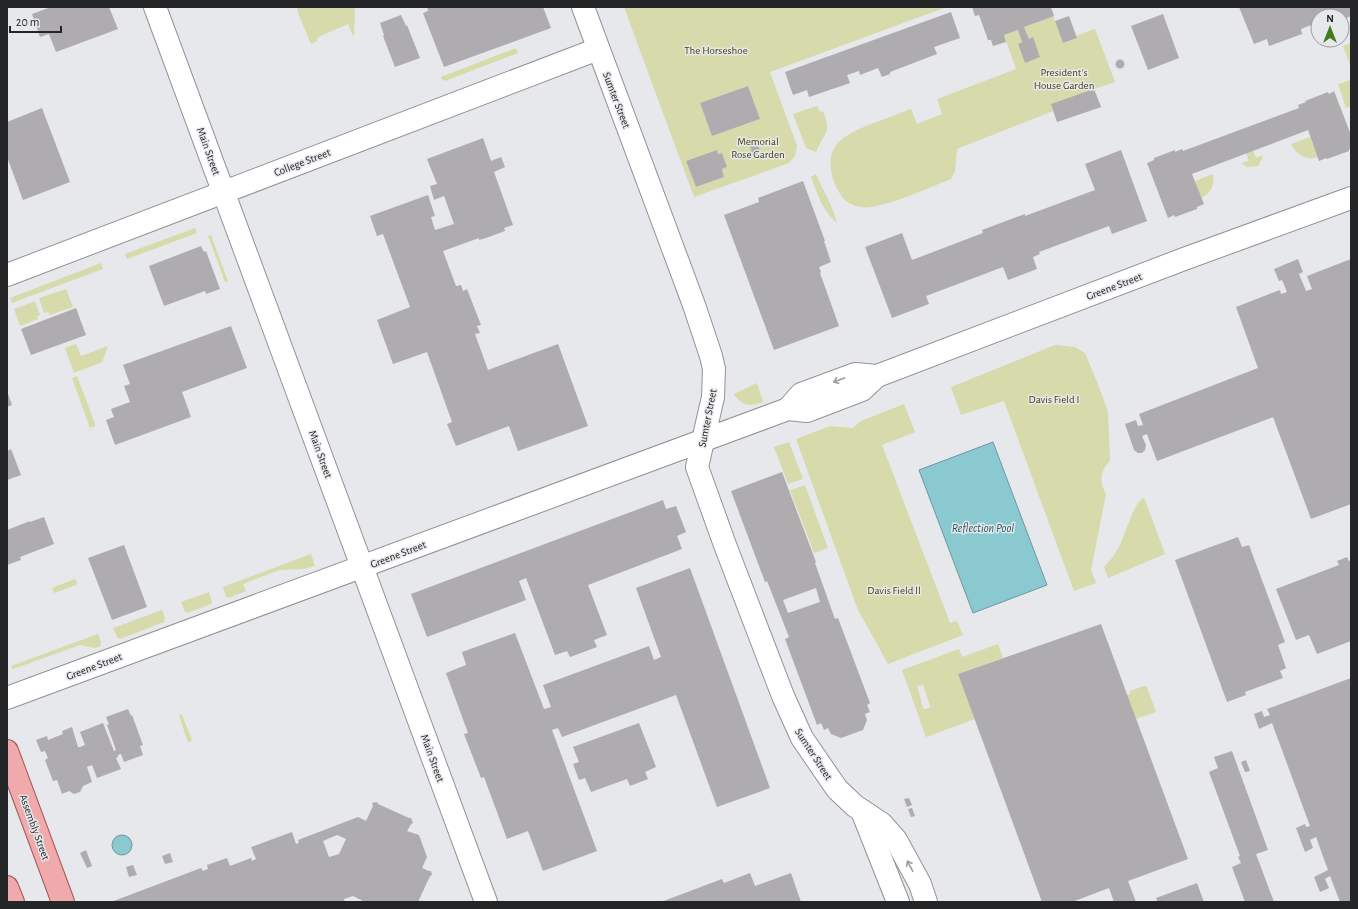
<svg xmlns="http://www.w3.org/2000/svg" width="1358" height="909" font-family="'Alegreya Sans',sans-serif">
	<style>
		.green { fill: #d7daaa; fill-rule: evenodd }
		.water { fill: #8bc9d1; stroke: #6c989e }
		.building { fill: #aeacaf; fill-rule: evenodd }
		.lines { fill: none; stroke-linecap: round; stroke-linejoin: round }
		.minor-casing { stroke: #929396; stroke-width: 24 }
		.major-casing { stroke: #a25659; stroke-width: 24 }
		.minor { stroke: #fff; stroke-width: 22 }
		.major { stroke: #f0aaac; stroke-width: 22 }
		.oneway { stroke: #9c9d9d }
		.labels { text-anchor: middle; stroke-width: 3; stroke-linejoin: round; paint-order: stroke }
		.park-label { font-size: 11px; fill: #3f4005; stroke: #e6e8eb }
		.street-label { font-size: 11px; fill: #242526; stroke: #e6e8eb }
		.water-label { font-size: 12px; font-style: italic; fill: #24585f; stroke: #e6e8eb }
	</style>
	<rect width="100%" height="100%" fill="#e6e8eb"/>
	<!-- green -->
	<g class="green">
		<polygon points="297,7 355,7 354,35 353,36 348,24 318,37 317,41 311,44 298,13"/>
		<path d="M624,7H947L770,72L797,146L795,156L789,163L694,197ZM748,86L760,119L712,136L700,103ZM717,151L718,154L722,153L727,167L722,169L724,177L696,187L686,161Z"/>
		<path d="M1053,16L1063,43L1077,38L1076,36L1095,29L1115,82L1094,89L1101,107L1057,122L1053,111L957,149L955,171L951,179C933,186 878,211 861,207C846,205 839,195 834,182C822,146 842,136 871,124C885,119 898,114 911,109L917,124L942,114L937,99L1016,69L1004,35L1018,30L1022,42L1018,44L1025,63L1040,57L1033,38L1029,39L1024,27Z"/>
		<polygon points="1351,43 1351,67 1343,46"/>
		<polygon points="516,48 518,53 445,81 442,79 441,77"/>
		<polygon points="1351,80 1351,106 1346,108 1338,84"/>
		<path d="M817,106L820,112L823,111C832,134 824,132 816,152L806,148L793,114Z"/>
		<path d="M1310,137L1318,157C1306,161 1297,155 1291,144Z"/>
		<polygon points="1253,151 1256,158 1263,155 1262,159 1258,166 1247,167 1241,163 1249,161 1246,153"/>
		<path d="M816,174C823,191 833,206 837,223C822,210 818,195 811,177Z"/>
		<path d="M1213,174C1215,185 1211,193 1201,198L1195,181Z"/>
		<polygon points="195,228 197,233 127,259 125,254"/>
		<polygon points="211,235 228,281 225,282 208,236"/>
		<polygon points="101,263 103,269 12,303 10,298"/>
		<polygon points="66,289 73,307 50,315 48,312 44,313 39,298"/>
		<polygon points="35,301 40,315 37,316 38,319 20,326 14,309"/>
		<polygon points="76,344 81,356 108,346 102,362 74,373 65,348"/>
		<path d="M1055,345L1075,347L1085,353L1097,382L1108,411L1110,461C1100,471 1099,482 1106,494L1091,570L1096,583L1074,591L1004,401L961,415L951,387Z"/>
		<polygon points="77,376 95,424 95,426 90,428 72,378"/>
		<path d="M757,383L763,402C751,407 741,406 734,394Z"/>
		<polygon points="904,404 915,432 882,445 950,623 957,621 963,635 888,664 858,610 796,439 830,426 853,428 861,421"/>
		<polygon points="789,442 803,479 788,484 774,447"/>
		<polygon points="805,485 828,548 814,553 790,490"/>
		<path d="M1143,498L1145,500L1165,554L1108,578L1104,567C1108,562 1113,558 1116,552C1125,539 1131,507 1143,498Z"/>
		<polygon points="311,554 315,566 304,569 279,570 243,584 246,591 229,598 226,597 223,587"/>
		<polygon points="75,579 77,583 76,585 54,593 52,588"/>
		<polygon points="209,592 212,602 211,604 187,613 185,612 181,602"/>
		<polygon points="162,610 165,618 164,622 120,639 117,637 113,628"/>
		<polygon points="98,634 101,642 100,647 94,648 80,645 13,669 11,666"/>
		<path d="M998,644L1003,658L958,674L975,719L926,737L902,670L959,649L962,657ZM923,685L930,706L929,708L925,709L923,708L918,689V686Z"/>
		<polygon points="1144,686 1147,687 1156,712 1136,719 1127,695 1130,694 1130,691"/>
		<polygon points="181,714 182,715 192,740 190,742 188,742 179,716"/>
	</g>
	<!-- water -->
	<g class="water">
		<polygon points="993,442 1047,585 973,613 919,470"/>
		<circle cx="122" cy="845" r="10"/>
	</g>
	<!-- building -->
	<g class="building">
		<polygon points="51,7 109,7 118,29 56,52 49,34 40,37 32,14"/>
		<polygon points="427,7 543,7 551,28 444,67 423,13 428,11"/>
		<polygon points="972,7 1051,7 1054,16 1024,27 1029,39 1033,37 1040,57 1025,63 1018,44 1022,42 1018,30 1004,35 1006,42 993,46 991,40 988,40 979,15 975,16"/>
		<polygon points="1239,7 1351,7 1351,16 1342,20 1342,16 1318,16 1318,28 1313,30 1311,25 1301,29 1302,34 1269,46 1267,39 1254,44"/>
		<polygon points="951,12 960,38 934,47 937,54 890,72 890,74 882,77 878,68 860,75 859,71 847,75 850,83 809,97 807,90 793,95 785,72"/>
		<polygon points="1163,14 1179,58 1148,70 1131,26"/>
		<polygon points="401,15 406,26 407,25 420,58 395,67 383,36 384,35 380,23"/>
		<polygon points="1069,16 1077,38 1063,43 1055,21"/>
		<circle cx="1120" cy="64" r="4.5"/>
		<polygon points="748,86 760,119 712,136 700,103"/>
		<polygon points="1094,89 1101,107 1057,122 1051,104"/>
		<polygon points="1334,91 1351,135 1351,148 1349,149 1349,151 1327,159 1326,158 1319,161 1308,130 1192,174 1204,204 1197,207 1197,209 1175,217 1174,215 1168,218 1147,163 1154,160 1154,158 1175,150 1175,152 1182,149 1183,151 1299,108 1298,105 1306,102 1305,101 1328,92 1329,94"/>
		<polygon points="42,108 70,182 23,200 7,157 7,122"/>
		<polygon points="483,138 491,161 501,157 505,167 494,172 513,225 504,228 505,231 486,238 479,240 479,238 443,251 456,286 461,285 463,291 467,289 481,325 477,326 480,333 475,334 488,370 558,344 588,426 518,451 509,426 456,446 447,424 452,422 427,352 393,364 377,320 410,307 383,234 377,236 370,216 428,195 435,216 431,217 435,230 454,224 444,196 434,200 430,186 437,184 427,159"/>
		<polygon points="757,143 761,154 753,156 750,146"/>
		<polygon points="717,150 718,154 722,153 727,167 722,169 724,177 696,187 686,161"/>
		<polygon points="1121,150 1147,221 1112,234 1109,226 1039,252 1040,254 1033,257 1037,269 1008,280 1003,267 926,296 929,304 892,318 865,247 902,233 912,260 983,233 982,230 1025,214 1025,216 1095,190 1085,164"/>
		<polygon points="803,181 825,241 824,241 831,262 819,267 821,272 820,273 839,326 774,350 724,215 759,202 758,198"/>
		<polygon points="201,246 204,252 206,251 220,289 206,294 205,291 164,306 149,266"/>
		<polygon points="1298,259 1303,272 1299,274 1306,291 1312,289 1307,276 1351,259 1351,504 1311,519 1273,417 1157,461 1147,434 1142,436 1146,445 1145,450 1142,453 1138,453 1134,450 1125,424 1136,420 1138,426 1143,425 1139,414 1258,368 1236,307 1280,290 1281,294 1287,292 1282,280 1279,281 1274,269"/>
		<polygon points="76,308 86,335 31,355 21,329"/>
		<polygon points="231,326 247,368 182,392 191,417 115,445 106,420 114,417 111,409 130,402 124,386 130,384 123,365"/>
		<polygon points="7,391 12,405 7,407"/>
		<polygon points="11,449 21,475 7,480 7,451"/>
		<path d="M782,472L816,562L815,563L835,619L838,618L870,703L867,705L870,712L865,714L867,720L863,730L841,738L831,734L828,728L824,730L821,723L817,725L785,639L789,637L767,581L765,582L731,491ZM816,588L820,602L788,613L783,600Z"/>
		<polygon points="663,500 666,509 676,506 686,532 677,536 682,549 588,585 607,635 594,640 597,647 570,657 567,651 555,655 526,578 519,581 526,600 427,637 411,594"/>
		<polygon points="44,517 54,544 20,557 21,560 7,565 7,530 30,521 30,522"/>
		<polygon points="1238,537 1242,547 1249,545 1285,642 1278,645 1286,668 1280,671 1283,678 1245,692 1246,695 1227,702 1175,560"/>
		<polygon points="124,545 147,607 112,620 88,558"/>
		<polygon points="1347,557 1349,561 1351,560 1351,641 1317,654 1309,635 1296,640 1276,589 1339,565 1337,561"/>
		<polygon points="690,568 770,788 717,807 676,695 562,737 558,728 552,730 597,851 543,871 528,831 507,839 484,777 481,778 464,734 468,733 446,673 466,665 462,652 515,633 544,709 551,707 543,685 649,646 654,660 661,657 636,588"/>
		<polygon points="1101,624 1188,859 1128,881 1136,902 1114,902 1109,888 1072,902 1042,902 958,674"/>
		<polygon points="1351,678 1351,902 1340,902 1330,876 1325,879 1329,888 1320,892 1314,877 1328,870 1316,837 1310,840 1313,848 1305,852 1296,828 1305,824 1306,827 1310,826 1272,723 1259,729 1254,714 1262,711 1264,717 1270,715 1267,709"/>
		<polygon points="128,709 131,716 132,715 143,745 140,746 143,755 124,762 121,754 118,755 118,757 116,758 121,769 97,778 92,765 87,767 92,782 83,786 80,792 74,794 69,791 62,794 57,780 53,781 45,760 48,758 45,751 41,752 36,740 47,736 48,740 63,734 62,731 72,727 78,747 80,747 85,745 80,732 103,723 114,751 116,750 107,725 109,724 106,717"/>
		<polygon points="639,723 656,767 645,772 648,779 630,786 627,779 591,792 585,778 579,780 573,764 579,762 573,747"/>
		<polygon points="1232,751 1268,850 1256,854 1274,902 1245,902 1232,867 1241,863 1238,857 1240,856 1209,772 1218,768 1214,757"/>
		<polygon points="1246,760 1250,771 1245,772 1241,762"/>
		<polygon points="909,798 912,805 907,807 904,799"/>
		<path d="M377,802L378,804L409,818H411L413,823L411,824L407,831L419,835L427,857L422,868L429,871H431L432,875L430,876L418,902H365L353,896L344,899L345,902H111L201,868L203,871L208,869L207,865L227,858L230,866L251,858L252,861L256,859L251,847L292,832L296,844L299,843L298,840L358,817L366,821L373,806L372,803ZM337,835L346,839L339,854L329,857L323,841Z"/>
		<polygon points="912,808 915,816 911,817 908,809"/>
		<polygon points="86,850 92,866 87,868 80,853"/>
		<polygon points="170,853 173,862 165,864 162,856"/>
		<polygon points="133,865 137,875 129,877 126,867"/>
		<polygon points="750,873 755,886 791,873 801,902 661,902 722,879 724,883"/>
		<polygon points="1197,883 1204,902 1154,902 1157,901 1156,898"/>
	</g>
	<g class="lines">
		<!-- minor casing -->
		<g class="minor-casing">
			<g id="minor">
				<polyline points="155,7 486,902"/>
				<polyline points="583,7 694,305 711,356 714,369 713,397 697,467 725,545 783,696 802,738 837,789 855,806 882,824 896,840 920,884 926,902"/>
				<polyline points="7,275 598,49"/>
				<polyline points="788,409 801,394 855,374 877,376"/>
				<polyline points="7,698 788,409 807,411 862,390 877,376 1184,259 1351,198"/>
				<polyline points="862,811 898,902"/>
			</g>
		</g>
		<!-- major casing -->
		<g class="major-casing">
			<g id="major">
				<polyline points="7,751 63,902"/>
				<polyline points="7,887 13,902"/>
			</g>
		</g>
		<!-- minor -->
		<use href="#minor" class="minor"/>
		<!-- major -->
		<use href="#major" class="major"/>
	</g>
	<!-- one-way arrows -->
	<defs><path id="oneway-shaft" d="M-6 0H5M1.5-3L5.5 0L1.5 3" fill="none" stroke-width="1.6" stroke-linecap="round" stroke-linejoin="round"/></defs>
	<g class="oneway">
		<use href="#oneway-shaft" transform="translate(839 380) rotate(160)"/>
		<use href="#oneway-shaft" transform="translate(910 866) rotate(-118)"/>
	</g>
	<g class="labels">
		<!-- park labels -->
		<g class="park-label">
			<text x="716" y="54">The Horseshoe</text>
			<text x="1064" y="76">President's<tspan x="1064" dy="13">House Garden</tspan></text>
			<text x="758" y="145">Memorial<tspan x="758" dy="13">Rose Garden</tspan></text>
			<text x="1054" y="403">Davis Field I</text>
			<text x="894" y="594">Davis Field ll</text>
		</g>
		<!-- street labels -->
		<g class="street-label">
			<text transform="translate(617 100) rotate(69)" y="4">Sumter Street</text>
			<text transform="translate(209 151) rotate(70)" y="4">Main Street</text>
			<text transform="translate(302 162) rotate(-21)" y="4">College Street</text>
			<text transform="translate(1114 286) rotate(-21)" y="4">Greene Street</text>
			<text transform="translate(707 418) rotate(-79)" y="4">Sumter Street</text>
			<text transform="translate(321 454) rotate(70)" y="4">Main Street</text>
			<text transform="translate(398 554) rotate(-21)" y="4">Greene Street</text>
			<text transform="translate(94 666) rotate(-21)" y="4">Greene Street</text>
			<text transform="translate(814 754) rotate(57)" y="4">Sumter Street</text>
			<text transform="translate(433 758) rotate(70)" y="4">Main Street</text>
			<text transform="translate(35 827) rotate(70)" y="4">Assembly Street</text>
		</g>
		<!-- water labels -->
		<g class="water-label">
			<text x="983" y="532">Reflection Pool</text>
		</g>
	</g>
	<!-- border -->
	<rect width="1358" height="909" fill="none" stroke="#242526" stroke-width="16"/>
	<!-- north arrow -->
	<g transform="translate(1330 28)"><circle r="19" fill="#e6e8eb" stroke="#989a9c"/>
	<path d="M0-3L7 15L0 10L-7 15Z" fill="#3f7c18"/>
	<text y="-6" font-size="11" font-weight="bold" text-anchor="middle" fill="#242526">N</text>
	</g>
	<!-- scale -->
	<path d="M10 26v6h51v-6" fill="none" stroke="#242526" stroke-width="2"/>
	<text x="16" y="26" font-size="12" fill="#242526" stroke="#e6e8eb" stroke-width="3" paint-order="stroke">20 m</text>
</svg>
